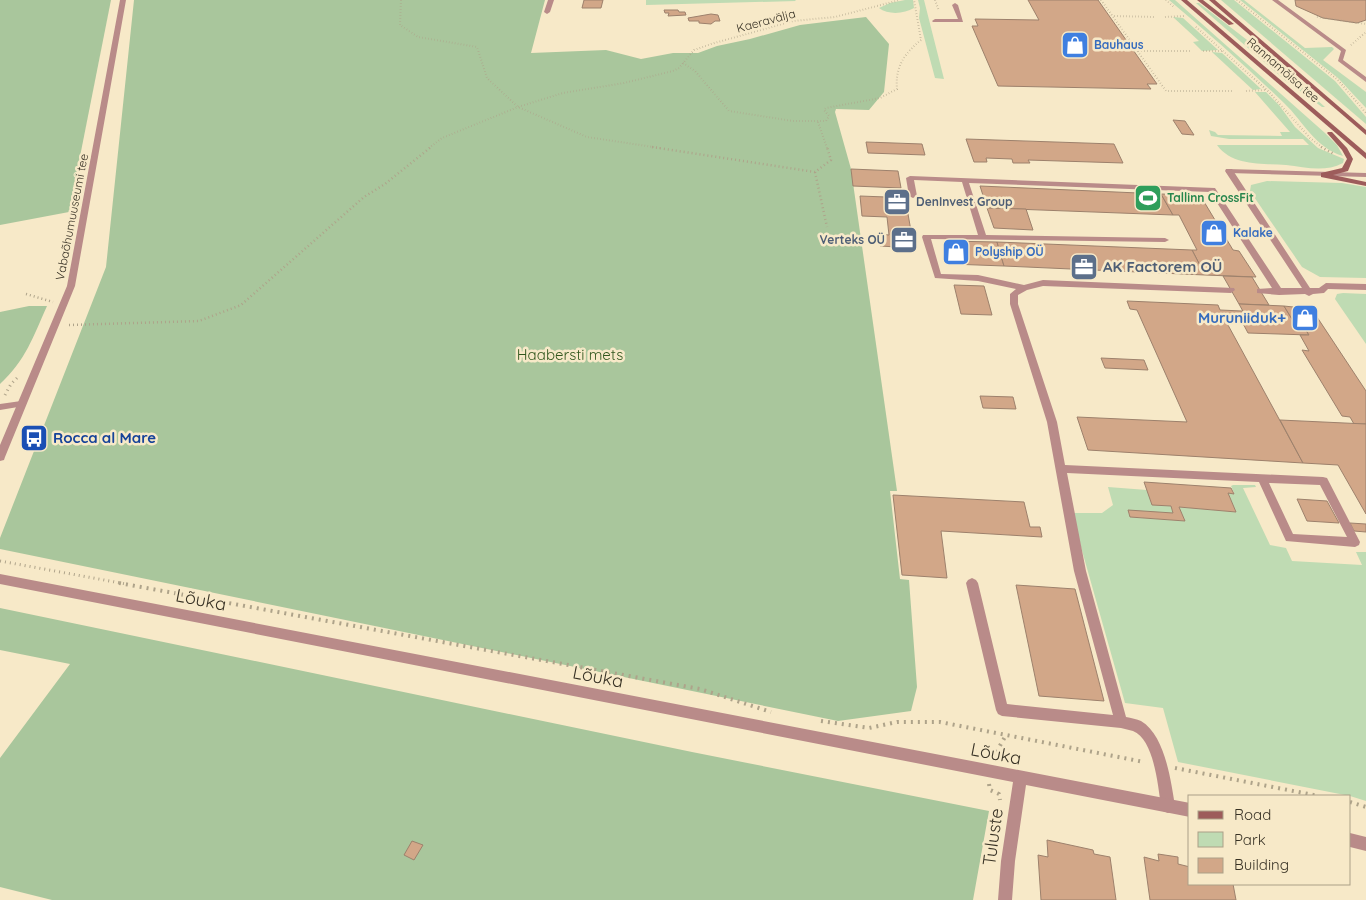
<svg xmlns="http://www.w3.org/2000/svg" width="1366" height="900" font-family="Quicksand,sans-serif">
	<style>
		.green { fill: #bfdbb3 }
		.forest { fill: #a9c69c }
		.building { fill: #d2a788; stroke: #9d816c }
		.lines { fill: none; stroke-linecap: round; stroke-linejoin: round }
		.path-far3 { stroke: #aea38a; stroke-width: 2; stroke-dasharray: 0.5 2.5; stroke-linecap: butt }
		.path-far2 { stroke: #aea38a; stroke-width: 2.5; stroke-dasharray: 1 3; stroke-linecap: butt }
		.path-far1 { stroke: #aea38a; stroke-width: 3; stroke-dasharray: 1 4; stroke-linecap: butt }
		.path { stroke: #aea38a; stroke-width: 4; stroke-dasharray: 2 5; stroke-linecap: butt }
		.service { fill: #b98b89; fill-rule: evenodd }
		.minor { fill: #b98b89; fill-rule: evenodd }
		.tertiary { fill: #b98b89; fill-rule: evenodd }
		.secondary { fill: #9d5c5b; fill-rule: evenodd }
		.labels { text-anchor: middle; stroke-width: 5; stroke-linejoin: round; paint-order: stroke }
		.far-street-label { font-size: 12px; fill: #383225; stroke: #f7e9c8 }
		.far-shop-label { font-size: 12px; font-weight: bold; fill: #366cbe; stroke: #f7e9c8; text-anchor: start }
		.far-leisure-label { font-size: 12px; font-weight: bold; fill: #27864d; stroke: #f7e9c8; text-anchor: start }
		.far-service-label { font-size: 12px; font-weight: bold; fill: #4e5e75; stroke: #f7e9c8; text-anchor: start }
		.service-label { font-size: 15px; font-weight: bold; fill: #4e5e75; stroke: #f7e9c8; text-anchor: start }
		.shop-label { font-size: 15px; font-weight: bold; fill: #366cbe; stroke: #f7e9c8; text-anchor: end }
		.park-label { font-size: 15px; fill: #32581e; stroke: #f7e9c8 }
		.transit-label { font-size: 15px; font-weight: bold; fill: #164399; stroke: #f7e9c8; text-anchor: start }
		.near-street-label { font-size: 18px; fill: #383225; stroke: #f7e9c8 }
	</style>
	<rect width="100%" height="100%" fill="#f7e9c8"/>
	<!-- green -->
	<g class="green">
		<polygon points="646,0 795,0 796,1 646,5"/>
		<path d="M905,0H913L914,8C904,14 888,15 879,8L890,3Z"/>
		<polygon points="918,0 924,0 944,79 935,78 919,18 920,8"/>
		<path d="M1169,0H1175L1325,133L1337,145L1343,156C1314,147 1304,122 1284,103C1247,67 1208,33 1169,0Z"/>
		<polygon points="1221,0 1234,0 1335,81 1366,117 1366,124"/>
		<polygon points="1240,0 1244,0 1305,48 1332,47 1334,49 1323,60 1366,92 1366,108 1338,78"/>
		<polygon points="1196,3 1199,3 1264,53 1325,107 1322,107 1286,81"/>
		<polygon points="1173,17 1183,18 1218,50 1202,51 1193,42 1199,41"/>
		<polygon points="1212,52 1222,53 1261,89 1253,90"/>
		<path d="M1255,92H1266L1279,105L1295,127L1318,148L1344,159L1343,163C1324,173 1305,167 1286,165C1263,163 1233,167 1217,145H1309L1303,139H1229L1211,136L1209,130L1215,132L1218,135L1282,136L1280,132H1290Z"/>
		<polygon points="1267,181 1342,183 1366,187 1366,278 1320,277 1302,267 1250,191 1251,185"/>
		<polygon points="1343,293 1366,294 1366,344 1335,299 1337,294"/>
		<polygon points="1233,485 1255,485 1256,487 1243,488 1270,545 1286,548 1292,561 1362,565 1356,552 1366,552 1366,801 1350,796 1178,762 1163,708 1125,703 1081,547 1073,513 1102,513 1113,505 1108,487 1147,490 1152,505 1171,506 1173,513 1128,511 1130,517 1184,521 1179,507 1236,512 1228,493 1234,493 1231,486"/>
	</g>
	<!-- forest -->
	<g class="forest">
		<polygon points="0,0 111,0 69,212 0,225"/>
		<polygon points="134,0 545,0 531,53 606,50 641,59 673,53 698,53 717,46 750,39 800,25 866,17 889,44 884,92 869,110 836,109 835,112 851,169 897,491 890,491 900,579 909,580 917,687 911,711 838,721 0,549 0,538 106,267"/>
		<path d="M29,306H47C33,337 26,360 0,384V312Z"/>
		<polygon points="0,608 692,752 989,811 973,900 52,900 0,887 0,758 70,664 0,650"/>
	</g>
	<!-- building -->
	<g class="building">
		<polygon points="584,0 603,0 601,8 582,8"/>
		<polygon points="1028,0 1098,0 1157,84 1147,84 1151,89 998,86 972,26 978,26 975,19 1039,20"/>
		<polygon points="1295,0 1366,0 1366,20 1357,23 1323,18 1296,6"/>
		<polygon points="664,10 678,10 679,12 685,12 686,15 668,16 669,13 665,13"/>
		<polygon points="711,14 718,15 720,21 715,21 711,24 699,23 699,21 689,21 688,18"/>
		<polygon points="1173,120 1185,121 1194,135 1182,134"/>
		<polygon points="966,139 1114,144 1123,163 1028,160 1030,163 1013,163 1012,159 986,158 987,162 974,162"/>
		<polygon points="866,142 922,144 925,155 868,153"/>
		<polygon points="851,169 898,171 901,188 853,186"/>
		<polygon points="980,186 1161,194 1173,215 987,208"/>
		<polygon points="885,193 903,194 905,197 914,248 880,246 878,234 889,235 887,217 862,216 860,196 886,197"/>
		<polygon points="1161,194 1200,195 1233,250 1239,251 1256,277 1205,275 1192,250 1197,250 1179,215 1173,215"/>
		<polygon points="987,208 1026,209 1033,230 994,228"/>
		<polygon points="946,241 997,242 1004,266 951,264"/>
		<polygon points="997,242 1192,250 1205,275 1004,266"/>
		<polygon points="1223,276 1252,277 1269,305 1239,304"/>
		<polygon points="954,285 984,286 992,315 961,314"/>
		<polygon points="1127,301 1218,305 1220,310 1242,311 1245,315 1222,314 1303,463 1088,450 1077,417 1187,422 1137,310 1130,309"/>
		<polygon points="1239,304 1284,306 1295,324 1302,324 1309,335 1248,333 1238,314 1245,315"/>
		<polygon points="1284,306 1293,307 1299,316 1317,317 1366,391 1366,424 1354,424 1350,417 1342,416 1302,350 1309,351 1300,335 1309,335 1302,324 1295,324"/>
		<polygon points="1101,358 1144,360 1148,370 1105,368"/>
		<polygon points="980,396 1013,397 1016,409 983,408"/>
		<polygon points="1280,420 1366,424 1366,514 1338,465 1303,463"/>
		<polygon points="1144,482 1231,488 1234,494 1228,493 1236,512 1179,507 1185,521 1130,517 1128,510 1173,513 1171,506 1152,505"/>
		<polygon points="893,495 1024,502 1030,527 1040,527 1042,537 941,531 947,578 902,575"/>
		<polygon points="1297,499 1327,501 1339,523 1307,521"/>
		<polygon points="1350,523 1366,524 1366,532 1354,531"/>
		<polygon points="1016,585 1075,589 1104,701 1039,696"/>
		<polygon points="1047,840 1093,850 1094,854 1110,857 1116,900 1041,900 1038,855 1048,857"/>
		<polygon points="412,841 423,845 414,860 404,855"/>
		<polygon points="1158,854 1178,857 1178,864 1190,867 1190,884 1233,884 1236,900 1150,900 1144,857 1159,861"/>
	</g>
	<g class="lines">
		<!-- path-far3 -->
		<g class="path-far3">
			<polyline points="401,0 400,25 418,37 477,47 487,78 518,107 587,137 660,148"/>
			<polyline points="935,0 939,11"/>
			<polyline points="1101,0 1166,91 1233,91"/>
			<polyline points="1166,0 1175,8"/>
			<polyline points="1237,0 1338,80 1366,113"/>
			<polyline points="1114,16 1155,17"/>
			<polyline points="1165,17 1184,16"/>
			<polyline points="1317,17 1366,24"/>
			<polyline points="1196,27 1269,92 1310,138 1323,148"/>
			<polyline points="1351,45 1366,32"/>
			<polyline points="1138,51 1192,51"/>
			<polyline points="1203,51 1222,51"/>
			<path d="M683,63L695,71L729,111L793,121H826L829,116L824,110L826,108L880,98L897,89C895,67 904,54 921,40L914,0"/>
			<polyline points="1246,91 1266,90"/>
			<polyline points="818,122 827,148"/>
			<polyline points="429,148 442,138 518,107 563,93 624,83 673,71 679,68 694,50 711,44 793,21 835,17 900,0"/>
		</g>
		<!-- path-far2 -->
		<g class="path-far2">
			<polyline points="652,147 815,172 831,160 827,147"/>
			<polyline points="1321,147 1334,154"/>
			<polyline points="815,172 827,227"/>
			<polyline points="26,294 53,302"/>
			<polyline points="69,325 199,321 241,305 364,197 385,184 431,147"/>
		</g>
		<!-- path-far1 -->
		<g class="path-far1">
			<polyline points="5,395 11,384 19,376"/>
			<polyline points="0,561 126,584"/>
		</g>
		<!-- path -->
		<g class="path">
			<polyline points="119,583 700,689 771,712"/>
			<polyline points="821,721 869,728 897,722 940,722 1144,762"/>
			<polyline points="993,758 1006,735"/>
			<polyline points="1175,768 1319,796"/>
			<polyline points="989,784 990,790 999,794 1000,800"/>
			<polyline points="1350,802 1366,807"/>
		</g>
		<!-- service -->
		<g class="service">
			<polygon points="1272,0 1278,0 1346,50 1343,60 1366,77 1366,82 1338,61 1341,51"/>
			<polygon points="955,3 958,5 963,22 933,22 932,21 935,19 958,19 952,5"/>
			<path d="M1226,169H1232L1310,288H1319L1326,283L1366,284V290L1328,289L1324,293L1313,294L1309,296L1305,294L1279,295L1257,293V289L1272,288L1210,192L969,183L986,235L1165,238L1169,240L1165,242L931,239L941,274L978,275L1024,285L1043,280L1234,288L1235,290L1231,293L1043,286L1027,290L1018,295V304L1057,422L1065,465L1323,477L1327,478L1360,542L1359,545L1355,547L1286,541L1259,482L1067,473L1086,571L1126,717C1131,718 1137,719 1141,721C1165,735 1171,781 1175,806L1173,811L1168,813L1163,811L1161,806C1158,786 1154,739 1133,731C1129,730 1125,729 1121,728L1002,716L998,714L996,710L966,583L968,580L972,578L976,580L978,583L1007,704L1113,715L1074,571L1047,422L1010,304V294L1016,289L978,281L935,278L922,237L923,235H978L962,182L914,180L917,196L913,198L909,196L906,178L910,176L1215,188L1281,288H1302L1225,171ZM1269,483L1320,485L1347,537L1293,534Z"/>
			<polygon points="21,401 24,402 26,404 24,406 0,410 0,404"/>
		</g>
		<!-- minor -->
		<g class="minor">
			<polygon points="548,0 554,0 550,12 547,14 544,12"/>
			<polygon points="1226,169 1366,173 1366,177 1229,173 1226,173"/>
			<polygon points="0,574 1190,803 1190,817 1026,785 1015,861 1012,900 998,900 1001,861 1013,782 0,584"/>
			<polygon points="1350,833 1366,837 1366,851 1350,847"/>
		</g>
		<!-- tertiary -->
		<polygon class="tertiary" points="120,0 126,0 75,286 5,457 4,460 0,461 0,445 67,286"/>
		<!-- secondary -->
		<g class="secondary">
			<polygon points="1181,0 1187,0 1366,153 1366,159"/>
			<polygon points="1197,0 1203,0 1234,24 1229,25"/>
			<polygon points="1209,0 1215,0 1366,130 1366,135"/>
			<polygon points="1328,132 1332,132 1347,148 1353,159 1348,171 1333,175 1366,182 1366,186 1321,177 1321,173 1342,168 1347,159 1342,150 1327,133"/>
		</g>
	</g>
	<!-- icons -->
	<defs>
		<g id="shop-square" transform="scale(1.4375)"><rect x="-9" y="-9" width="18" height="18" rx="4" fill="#3f7fe0" stroke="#f7e9c8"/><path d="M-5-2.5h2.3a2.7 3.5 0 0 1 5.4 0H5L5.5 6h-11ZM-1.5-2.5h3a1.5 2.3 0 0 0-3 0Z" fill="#fff"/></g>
		<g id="stadium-square" transform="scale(1.4375)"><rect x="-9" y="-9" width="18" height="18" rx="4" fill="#2e9e5b" stroke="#f7e9c8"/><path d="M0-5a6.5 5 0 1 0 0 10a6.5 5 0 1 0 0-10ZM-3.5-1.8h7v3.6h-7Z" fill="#fff"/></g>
		<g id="office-square" transform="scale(1.4375)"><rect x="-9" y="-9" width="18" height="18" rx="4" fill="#5c6f8a" stroke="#f7e9c8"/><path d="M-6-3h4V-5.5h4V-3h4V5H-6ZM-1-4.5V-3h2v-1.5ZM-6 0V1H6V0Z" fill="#fff"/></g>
		<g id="bus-square" transform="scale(1.4375)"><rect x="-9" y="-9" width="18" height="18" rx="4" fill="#1a4fb4" stroke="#f7e9c8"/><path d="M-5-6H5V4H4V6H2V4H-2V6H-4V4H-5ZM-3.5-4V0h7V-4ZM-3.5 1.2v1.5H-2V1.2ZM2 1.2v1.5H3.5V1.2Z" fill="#fff"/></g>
	</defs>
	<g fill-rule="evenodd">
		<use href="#shop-square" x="1075" y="45"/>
		<use href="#stadium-square" x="1148" y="198"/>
		<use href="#office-square" x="897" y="202"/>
		<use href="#shop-square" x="1214" y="233"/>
		<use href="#office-square" x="904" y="240"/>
		<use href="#shop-square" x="956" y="252"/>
		<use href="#office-square" x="1084" y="267"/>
		<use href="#shop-square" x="1305" y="318"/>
		<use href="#bus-square" x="34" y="438"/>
	</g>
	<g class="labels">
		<!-- far-street labels -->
		<g class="far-street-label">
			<text transform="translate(766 21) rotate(-15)" y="4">Kaeravälja</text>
			<text transform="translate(1283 70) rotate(41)" y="4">Rannamõisa tee</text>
			<text transform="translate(72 217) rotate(-79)" y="4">Vabaõhumuuseumi tee</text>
		</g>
		<!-- far-shop labels -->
		<g class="far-shop-label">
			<text x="1094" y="49">Bauhaus</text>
			<text x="1233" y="237">Kalake</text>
			<text x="975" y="256">Polyship OÜ</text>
		</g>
		<!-- far-leisure labels -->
		<g class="far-leisure-label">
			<text x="1167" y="202">Tallinn CrossFit</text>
		</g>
		<!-- far-service labels -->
		<g class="far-service-label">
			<text x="916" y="206">DenInvest Group</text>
			<text x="885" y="244" text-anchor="end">Verteks OÜ</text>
		</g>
		<!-- service labels -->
		<g class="service-label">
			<text x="1103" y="272">AK Factorem OÜ</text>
		</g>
		<!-- shop labels -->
		<g class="shop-label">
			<text x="1286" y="323">Muruniiduk+</text>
		</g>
		<!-- park labels -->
		<g class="park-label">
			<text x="570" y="360">Haabersti mets</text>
		</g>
		<!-- transit labels -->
		<g class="transit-label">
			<text x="53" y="443">Rocca al Mare</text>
		</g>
		<!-- near-street labels -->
		<g class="near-street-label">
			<text transform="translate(201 600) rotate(11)" y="6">Lõuka</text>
			<text transform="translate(598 677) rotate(11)" y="6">Lõuka</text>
			<text transform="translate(996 754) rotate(11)" y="6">Lõuka</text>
			<text transform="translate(993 837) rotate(-82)" y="6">Tuluste</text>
		</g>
	</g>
	<!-- legend -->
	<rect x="1188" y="795" width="162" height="90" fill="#f7e9c8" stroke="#aba087"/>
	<rect x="1198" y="811" width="25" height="8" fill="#9d5c5b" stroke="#aba087"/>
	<text x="1234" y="820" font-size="15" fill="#383225">Road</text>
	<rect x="1198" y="832" width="25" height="15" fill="#bfdbb3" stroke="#aba087"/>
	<text x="1234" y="845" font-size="15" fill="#383225">Park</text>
	<rect x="1198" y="858" width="25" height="15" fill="#d2a788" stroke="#aba087"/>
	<text x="1234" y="870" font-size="15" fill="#383225">Building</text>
</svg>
